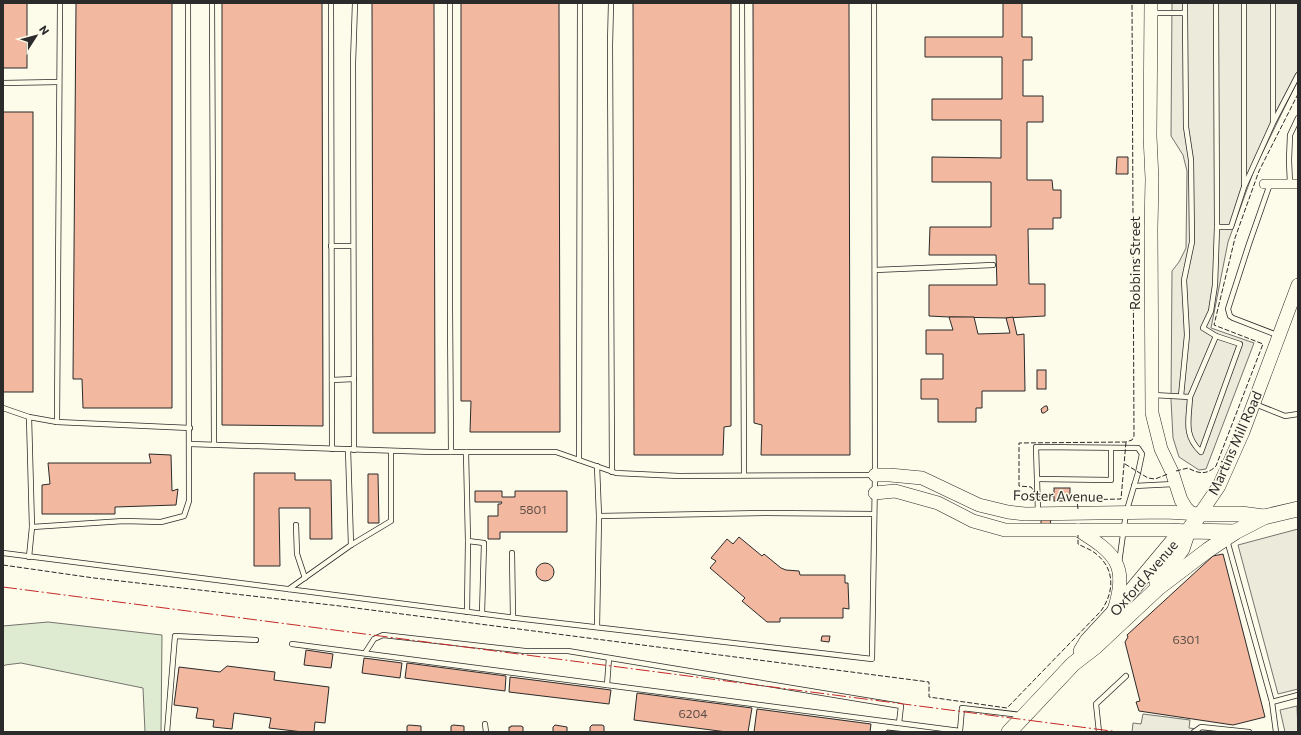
<svg xmlns="http://www.w3.org/2000/svg" width="1301" height="735" font-family="Commissioner,sans-serif">
	<style>
		.green { fill: #deebd1; stroke: #74746e }
		.parking { fill: #eceadb; stroke: #74746e }
		.building { fill: #f2b8a0; stroke: #2b2b2b }
		.lines { fill: none; stroke-linecap: round; stroke-linejoin: round }
		.lane-casing { stroke: #2b2b2b; stroke-width: 6 }
		.street-casing { stroke: #2b2b2b; stroke-width: 10 }
		.secondary-casing { stroke: #2b2b2b; stroke-width: 14 }
		.primary-casing { stroke: #2b2b2b; stroke-width: 16 }
		.lane { stroke: #fdfbea; stroke-width: 4.5 }
		.street { stroke: #fdfbea; stroke-width: 9 }
		.secondary { stroke: #fdfbea; stroke-width: 13 }
		.primary { stroke: #fdfbea; stroke-width: 15 }
		.fence { stroke: #2b2b2b; stroke-width: 1; stroke-dasharray: 5 2; stroke-linecap: butt }
		.power { stroke: #c62828; stroke-width: 1; stroke-dasharray: 14 3 2 3; stroke-linecap: butt }
		.labels { text-anchor: middle; stroke-width: 3; stroke-linejoin: round; paint-order: stroke }
		.number-label { font-size: 12px; fill: #5d4e48 }
		.street-label { font-size: 14px; fill: #2b2b2b; stroke: #fdfbea }
	</style>
	<rect width="100%" height="100%" fill="#fdfbea"/>
	<!-- green -->
	<polygon class="green" points="48,622 162,635 161,732 145,732 143,688 21,663 5,665 3,667 3,626"/>
	<!-- parking -->
	<g class="parking">
		<polygon points="1172,3 1298,3 1298,80 1254,170 1228,242 1211,328 1254,343 1206,469 1199,470 1179,457 1173,438 1171,400 1172,271 1179,262 1186,248 1187,171 1183,155 1171,136"/>
		<polygon points="1298,529 1298,689 1278,694 1238,545"/>
		<polygon points="1297,706 1298,732 1285,732 1280,710"/>
		<polygon points="1143,714 1190,720 1189,728 1221,732 1132,732 1133,723 1141,724"/>
	</g>
	<!-- building -->
	<g class="building">
		<rect x="3" y="3" width="24" height="65"/>
		<polygon points="76,3 172,3 172,408 83,408 82,379 73,379"/>
		<polygon points="222,3 322,3 323,426 222,425"/>
		<polygon points="372,3 434,3 435,433 373,433"/>
		<polygon points="461,3 559,3 560,432 470,432 471,401 461,401"/>
		<polygon points="633,3 731,3 731,426 724,427 723,455 634,455"/>
		<polygon points="753,3 849,3 850,455 761,455 762,425 754,423"/>
		<polygon points="1003,3 1022,3 1022,37 1032,37 1032,60 1023,60 1023,96 1043,96 1043,122 1027,122 1027,180 1052,180 1053,190 1061,190 1061,218 1053,218 1053,229 1028,229 1029,284 1045,284 1045,316 1006,318 949,317 929,316 929,285 997,285 996,255 929,255 930,227 991,227 991,182 932,182 932,157 1001,158 1001,120 932,120 932,99 1002,99 1002,57 925,57 925,37 1003,37"/>
		<rect x="3" y="112" width="30" height="280"/>
		<polygon points="1117,157 1128,157 1128,174 1116,174"/>
		<polygon points="949,317 974,317 978,334 1010,333 1006,318 1013,317 1017,335 1024,334 1025,391 982,391 982,408 976,408 976,422 938,422 938,399 921,399 921,379 943,379 943,354 926,354 926,330 953,330"/>
		<rect x="1037" y="370" width="9" height="19"/>
		<polygon points="1045,406 1047,406 1048,410 1044,413 1042,413 1041,409"/>
		<polygon points="149,454 171,455 172,491 178,489 176,505 115,507 115,514 42,514 42,485 50,484 48,463 151,463"/>
		<polygon points="254,473 295,473 295,480 331,480 332,539 310,539 310,508 279,508 280,566 254,566"/>
		<polygon points="368,474 378,474 379,523 368,523"/>
		<rect x="1054" y="488" width="16" height="13"/>
		<polygon points="475,491 502,491 502,497 515,497 515,491 567,491 567,532 500,532 500,539 488,539 488,516 498,516 498,504 501,504 502,502 475,502"/>
		<polygon points="1041,519 1051,519 1050,525 1041,524"/>
		<polygon points="739,537 762,556 764,554 781,568 786,570 799,571 800,575 845,575 845,583 848,583 849,609 843,608 843,618 780,618 780,622 767,622 742,601 745,598 710,568 716,561 711,558 727,539 733,544"/>
		<polygon points="1223,554 1265,717 1233,725 1139,711 1136,702 1140,701 1125,642 1128,637 1127,635 1213,556"/>
		<circle cx="545" cy="572" r="9"/>
		<polygon points="822,636 830,636 829,642 821,641"/>
		<polygon points="306,650 333,654 331,668 304,665"/>
		<polygon points="364,658 402,663 400,678 362,673"/>
		<polygon points="407,663 506,676 505,691 405,678"/>
		<polygon points="227,666 275,672 274,680 329,687 325,723 315,722 314,732 303,732 269,728 271,718 234,713 232,729 213,727 214,720 196,718 198,708 174,705 179,667 220,672"/>
		<polygon points="510,677 611,690 609,704 509,692"/>
		<polygon points="637,693 752,708 748,732 727,732 634,720"/>
		<polygon points="757,709 871,724 870,732 754,732"/>
		<polygon points="409,725 421,726 421,732 407,732 407,726"/>
		<polygon points="453,725 464,726 464,732 451,732 451,726"/>
		<polygon points="555,725 567,727 567,732 553,732 553,727"/>
		<polygon points="592,725 602,725 604,726 604,732 590,732 590,727"/>
		<polygon points="511,726 521,726 523,727 523,732 509,732 509,727 511,727"/>
		<polygon points="887,730 906,732 886,732"/>
	</g>
	<g class="lines">
		<!-- lane casing -->
		<g class="lane-casing">
			<g id="lane">
				<polyline points="212,3 214,444"/>
				<polyline points="331,3 332,449"/>
				<polyline points="450,3 450,309 451,452"/>
				<polyline points="611,3 610,45 612,472"/>
				<polyline points="742,3 744,475"/>
				<polyline points="1216,3 1217,227 1231,227 1244,187 1273,123 1298,75"/>
				<polyline points="1244,3 1244,185"/>
				<polyline points="1273,3 1273,121"/>
				<polyline points="1153,13 1185,13 1185,3"/>
				<polyline points="3,83 59,82"/>
				<polyline points="1270,184 1249,244 1228,309 1230,316 1233,318 1277,335"/>
				<polyline points="1290,184 1289,160 1290,135 1298,118"/>
				<polyline points="331,246 353,246"/>
				<polyline points="875,270 993,265"/>
				<polyline points="1216,336 1203,328 1211,311 1215,285 1217,227"/>
				<polyline points="332,380 354,379"/>
				<path d="M1153,395L1190,397C1189,420 1183,435 1201,452L1240,344L1216,336L1190,397"/>
				<polyline points="1181,396 1187,335 1184,280 1192,242 1191,160 1186,127 1185,13"/>
				<polyline points="1255,404 1285,416 1298,414"/>
				<polyline points="3,408 29,417 57,422 190,428"/>
				<polyline points="29,417 32,527 29,557"/>
				<polyline points="57,422 60,3"/>
				<polyline points="190,444 432,452 556,452 616,473 679,476 874,475"/>
				<polyline points="348,449 351,545"/>
				<polyline points="354,450 353,63 355,3"/>
				<polyline points="466,452 468,541 484,543 482,614"/>
				<polyline points="579,460 580,3"/>
				<polyline points="1037,479 1111,480 1111,448"/>
				<polyline points="1134,486 1174,484"/>
				<polyline points="1038,512 1036,447 1138,448 1142,454 1138,473 1126,513 1119,563"/>
				<polyline points="599,516 766,513 874,514"/>
				<polyline points="296,525 297,554 305,578"/>
				<polyline points="32,527 124,521 161,522 184,516 189,501 188,3"/>
				<polyline points="1227,540 1272,702 1276,732"/>
				<polyline points="3,553 524,619 872,659 875,475 874,3"/>
				<polyline points="512,553 513,618"/>
				<polyline points="289,589 351,545 391,521 391,451"/>
				<polyline points="467,612 468,541"/>
				<polyline points="597,627 599,516 597,466"/>
				<polyline points="292,644 960,731 962,708 1021,715"/>
				<polyline points="365,653 374,639 383,635 525,651 568,651 901,706 899,723"/>
				<polyline points="607,685 609,658"/>
				<polyline points="1272,702 1298,695"/>
				<polyline points="485,724 486,732"/>
				<polyline points="167,732 175,636 256,640"/>
				<polyline points="1099,732 1096,704 1126,676"/>
				<polyline points="1194,732 1201,727 1249,732"/>
			</g>
		</g>
		<!-- street casing -->
		<g class="street-casing">
			<polyline id="street" points="1264,184 1298,184"/>
		</g>
		<!-- secondary casing -->
		<g class="secondary-casing">
			<g id="secondary">
				<polyline points="1151,3 1150,136 1152,179 1151,229 1152,413 1161,449 1172,472 1181,500 1186,508 1192,514"/>
				<polyline points="875,475 890,475 922,478 979,505 1008,512 1025,514 1166,512 1200,514 1219,486 1243,432 1298,285"/>
				<polyline points="875,493 895,491 938,503 973,521 1005,530 1169,530 1188,531"/>
				<path d="M1078,530C1115,553 1129,565 1114,610"/>
			</g>
		</g>
		<!-- primary casing -->
		<g class="primary-casing">
			<g id="primary">
				<polyline points="1157,582 1182,549 1188,531 1200,514 1241,514 1264,517"/>
				<polyline points="1081,651 1087,641 1112,614 1173,541 1188,531 1235,532"/>
				<polyline points="1009,732 1073,664 1095,647 1158,588 1208,550 1235,532 1264,517 1298,509"/>
			</g>
		</g>
		<!-- lane -->
		<use href="#lane" class="lane"/>
		<!-- street -->
		<use href="#street" class="street"/>
		<!-- secondary -->
		<use href="#secondary" class="secondary"/>
		<!-- primary -->
		<use href="#primary" class="primary"/>
		<!-- fence -->
		<g class="fence">
			<polyline points="1125,464 1148,478 1155,479 1168,474"/>
			<path d="M1176,471L1188,468C1199,474 1207,475 1216,466L1263,344L1214,325L1235,238L1259,171L1298,94"/>
			<polyline points="1054,496 1034,497 1034,491 1031,487 1019,486 1019,443 1126,442 1132,440 1134,436 1132,3"/>
			<polyline points="1070,500 1077,500"/>
			<polyline points="1078,509 1077,500 1121,499 1126,442"/>
			<path d="M3,565L94,578L340,606L929,682V697L1007,708L1101,611C1115,591 1115,568 1095,553C1090,549 1083,547 1078,544V535"/>
		</g>
		<!-- power -->
		<polyline class="power" points="3,587 1119,732"/>
	</g>
	<g class="labels">
		<!-- number labels -->
		<g class="number-label">
			<text x="533" y="514">5801</text>
			<text x="1186" y="644">6301</text>
			<text x="693" y="718">6204</text>
		</g>
		<!-- street labels -->
		<g class="street-label">
			<text transform="translate(1135 263) rotate(-90)" y="5">Robbins Street</text>
			<text transform="translate(1235 443) rotate(-66)" y="5">Martins Mill Road</text>
			<text transform="translate(1058 496) rotate(1)" y="5">Foster Avenue</text>
			<text transform="translate(1144 578) rotate(-49)" y="5">Oxford Avenue</text>
		</g>
	</g>
	<!-- border -->
	<rect width="1301" height="735" fill="none" stroke="#2b2b2b" stroke-width="8"/>
	<!-- north arrow -->
	<g transform="translate(36 36) rotate(54)" stroke="#fdfbea" stroke-width="3" paint-order="stroke">
	<path d="M0-3L7 15L0 10L-7 15Z" fill="#2b2b2b"/>
	<text y="-6" font-size="11" font-weight="bold" text-anchor="middle" fill="#2b2b2b">N</text>
	</g>
</svg>
